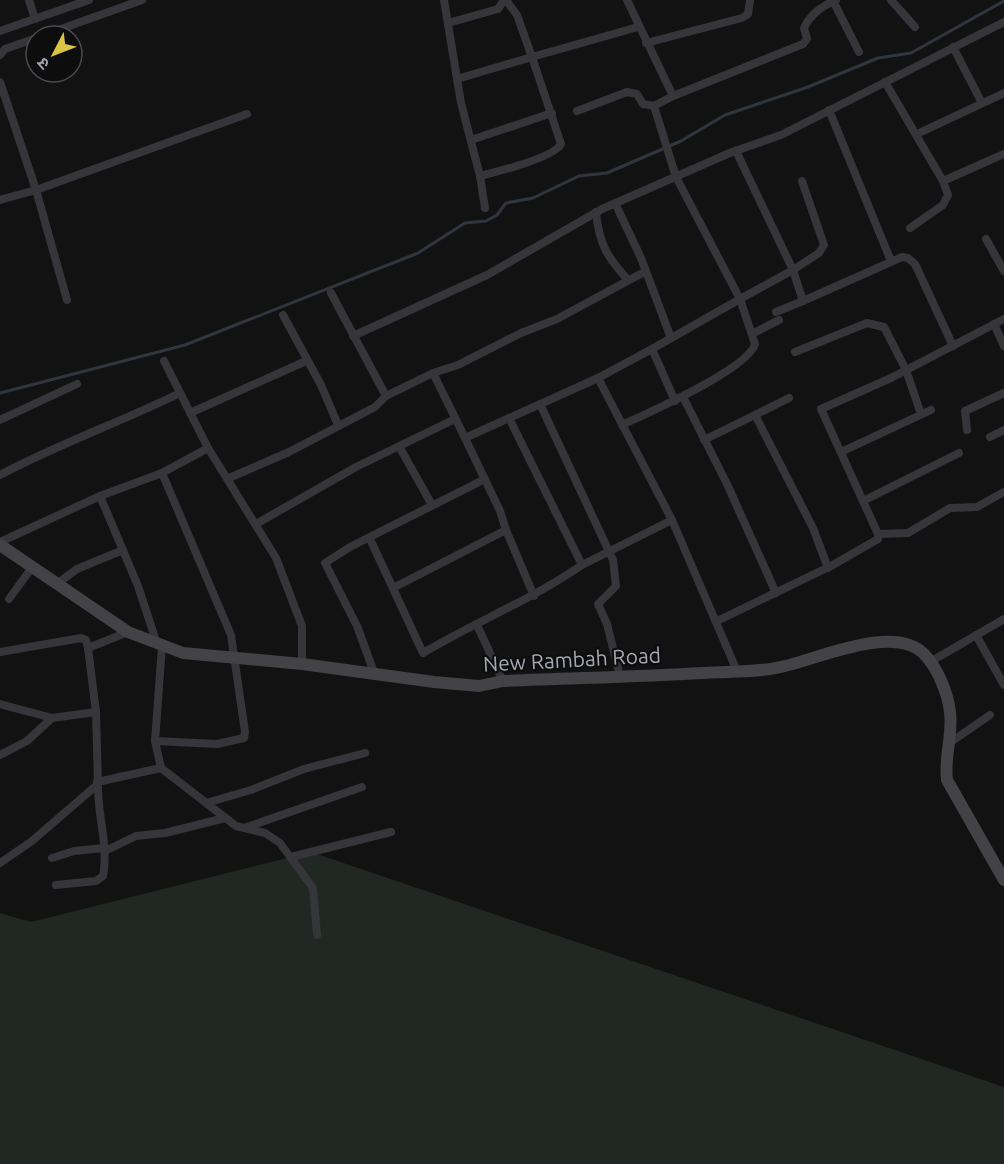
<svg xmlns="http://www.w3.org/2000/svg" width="1004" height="1164" font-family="Ubuntu,'Noto Sans Devanagari',sans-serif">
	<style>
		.green { fill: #212723 }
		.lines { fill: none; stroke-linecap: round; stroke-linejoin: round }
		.stream { stroke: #31363e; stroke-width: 3 }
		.street { stroke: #36353a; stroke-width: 8 }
		.secondary { stroke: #424247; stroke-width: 12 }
		.labels { text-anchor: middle; stroke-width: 4.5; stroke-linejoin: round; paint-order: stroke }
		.street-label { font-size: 21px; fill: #a5a7b2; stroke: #0d0d0e }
	</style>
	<rect width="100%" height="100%" fill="#121213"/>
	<!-- green -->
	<polygon class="green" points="311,852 1004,1087 1004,1164 0,1164 0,913 31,922"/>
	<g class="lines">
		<!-- stream -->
		<polyline class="stream" points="0,393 185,345 418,253 465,223 486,221 497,215 506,203 533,198 579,176 607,173 681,141 725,115 808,87 878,58 911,53 1004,1"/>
		<!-- street -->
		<g class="street">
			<polyline points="29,0 35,19"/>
			<polyline points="444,0 461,103 480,176 485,208"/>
			<polyline points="506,0 517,15 532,57 638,27"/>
			<polyline points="627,0 673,96 654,106 676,177 740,299 793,270 736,151"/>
			<polyline points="891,0 915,27"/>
			<polyline points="833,1 859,52"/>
			<polyline points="448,23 498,9 504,0"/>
			<polyline points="0,31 89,0"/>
			<polyline points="41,36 142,0"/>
			<polyline points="646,43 742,18 748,14 750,0"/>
			<polyline points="953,47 982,103"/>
			<polyline points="0,55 5,49 36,38"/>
			<path d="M457,79L532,57L561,144C554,158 496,172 480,176"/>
			<polyline points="0,82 36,190 0,200"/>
			<polyline points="885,82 943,181 948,195 943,205 910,228"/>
			<path d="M673,96L803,44L807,39L804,28C810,14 822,6 836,0"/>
			<polyline points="829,110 891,261"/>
			<polyline points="577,111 627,92 637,94 643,104 654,106"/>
			<polyline points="917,134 1004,93"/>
			<polyline points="471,140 552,113"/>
			<polyline points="802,181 824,245 819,253 793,270 803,301 902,257 908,258 915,264 953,346"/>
			<polyline points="943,181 1004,154"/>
			<polyline points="615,203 641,258 671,338"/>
			<path d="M596,212C599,244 607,257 628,280"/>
			<polyline points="986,239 1004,271"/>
			<polyline points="331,293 386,396"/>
			<polyline points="67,300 36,190 247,114"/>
			<polyline points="776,312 803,301"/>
			<polyline points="283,315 321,385 338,425"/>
			<polyline points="994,324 1004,346"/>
			<polyline points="752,334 779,320"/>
			<polyline points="353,336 487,275 602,209 732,152 781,135 1004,22"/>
			<polyline points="795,352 867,323 884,327 906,370 921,414"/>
			<polyline points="164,361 208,448"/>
			<polyline points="433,373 458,365 521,333 557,319 646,271"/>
			<polyline points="683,397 727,484 776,593"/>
			<polyline points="675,401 652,349 598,378 672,520 737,671"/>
			<polyline points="540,404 613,560 616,586 598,604 607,624 620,676"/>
			<polyline points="190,413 306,361"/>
			<polyline points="755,415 789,398"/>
			<polyline points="0,420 77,384"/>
			<path d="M622,425C648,413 748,369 755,344L740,299L652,349"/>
			<polyline points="967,430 965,411 1004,393"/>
			<polyline points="990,437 1004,430"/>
			<polyline points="465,438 500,511 506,530 534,596"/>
			<polyline points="704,440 755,415 813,528 828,568"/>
			<polyline points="400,448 432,505"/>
			<polyline points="841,452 931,410"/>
			<path d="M0,475C58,444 121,422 180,393"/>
			<polyline points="229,478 289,452 375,407 386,396 433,373 465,438 598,378"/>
			<polyline points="100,496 138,586 157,644"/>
			<polyline points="863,501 959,453"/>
			<polyline points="256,524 356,467 455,419"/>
			<polyline points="878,534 908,533 950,508 977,507 1004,492"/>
			<path d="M370,539L423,653C475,622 531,600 582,565L509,418"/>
			<polyline points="0,542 100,496 162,473 208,448 276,558 302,626 302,664"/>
			<polyline points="582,565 672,520"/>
			<polyline points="58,583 77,569 123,550"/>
			<polyline points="393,588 506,530"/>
			<polyline points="9,599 33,566"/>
			<polyline points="717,621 831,566 878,539 878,534 821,409 891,378 1004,319"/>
			<polyline points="477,625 503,681"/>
			<polyline points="976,635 1004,685"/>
			<polyline points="162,646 155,741 161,768 236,826 265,833 280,843 313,888 317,935"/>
			<polyline points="0,652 81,638 86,640 88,648"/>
			<polyline points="930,662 1004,619"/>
			<polyline points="375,675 357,626 325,563 350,547 485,479"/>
			<polyline points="0,704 52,718 96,712"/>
			<polyline points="155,741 217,744 244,738 245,732 231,635 162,473"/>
			<polyline points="948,744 990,715"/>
			<polyline points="0,755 27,741 52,718"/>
			<polyline points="97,782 161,768"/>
			<polyline points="206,803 251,790 304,769 365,753"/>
			<polyline points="247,827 362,787"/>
			<polyline points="105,851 136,836 165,833 225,818"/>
			<polyline points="291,857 391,832"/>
			<polyline points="52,858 74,851 104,848"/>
			<polyline points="0,863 32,841 98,784 96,712 88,648 128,632"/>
			<path d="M56,885L96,881L103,876C109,845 97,815 98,784"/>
		</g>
		<!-- secondary -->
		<path class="secondary" d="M0,545L128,632L183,653L302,664L434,682L479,686L503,681C570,678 636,677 703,673C729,671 759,673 785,666C820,658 894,624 924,654C937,667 948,693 950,712C953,734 944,757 947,780L1004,880"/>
	</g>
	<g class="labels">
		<!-- street labels -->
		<g class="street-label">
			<text transform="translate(572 660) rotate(-3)" y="7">New Rambah Road</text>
		</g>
	</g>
	<!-- north arrow -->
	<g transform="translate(54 54) rotate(228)"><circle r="28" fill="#0d0d0e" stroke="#4a4b50" stroke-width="1.5"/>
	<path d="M0-4.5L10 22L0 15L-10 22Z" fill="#d9c444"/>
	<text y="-9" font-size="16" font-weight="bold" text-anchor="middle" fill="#a5a7b2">उ</text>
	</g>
</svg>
